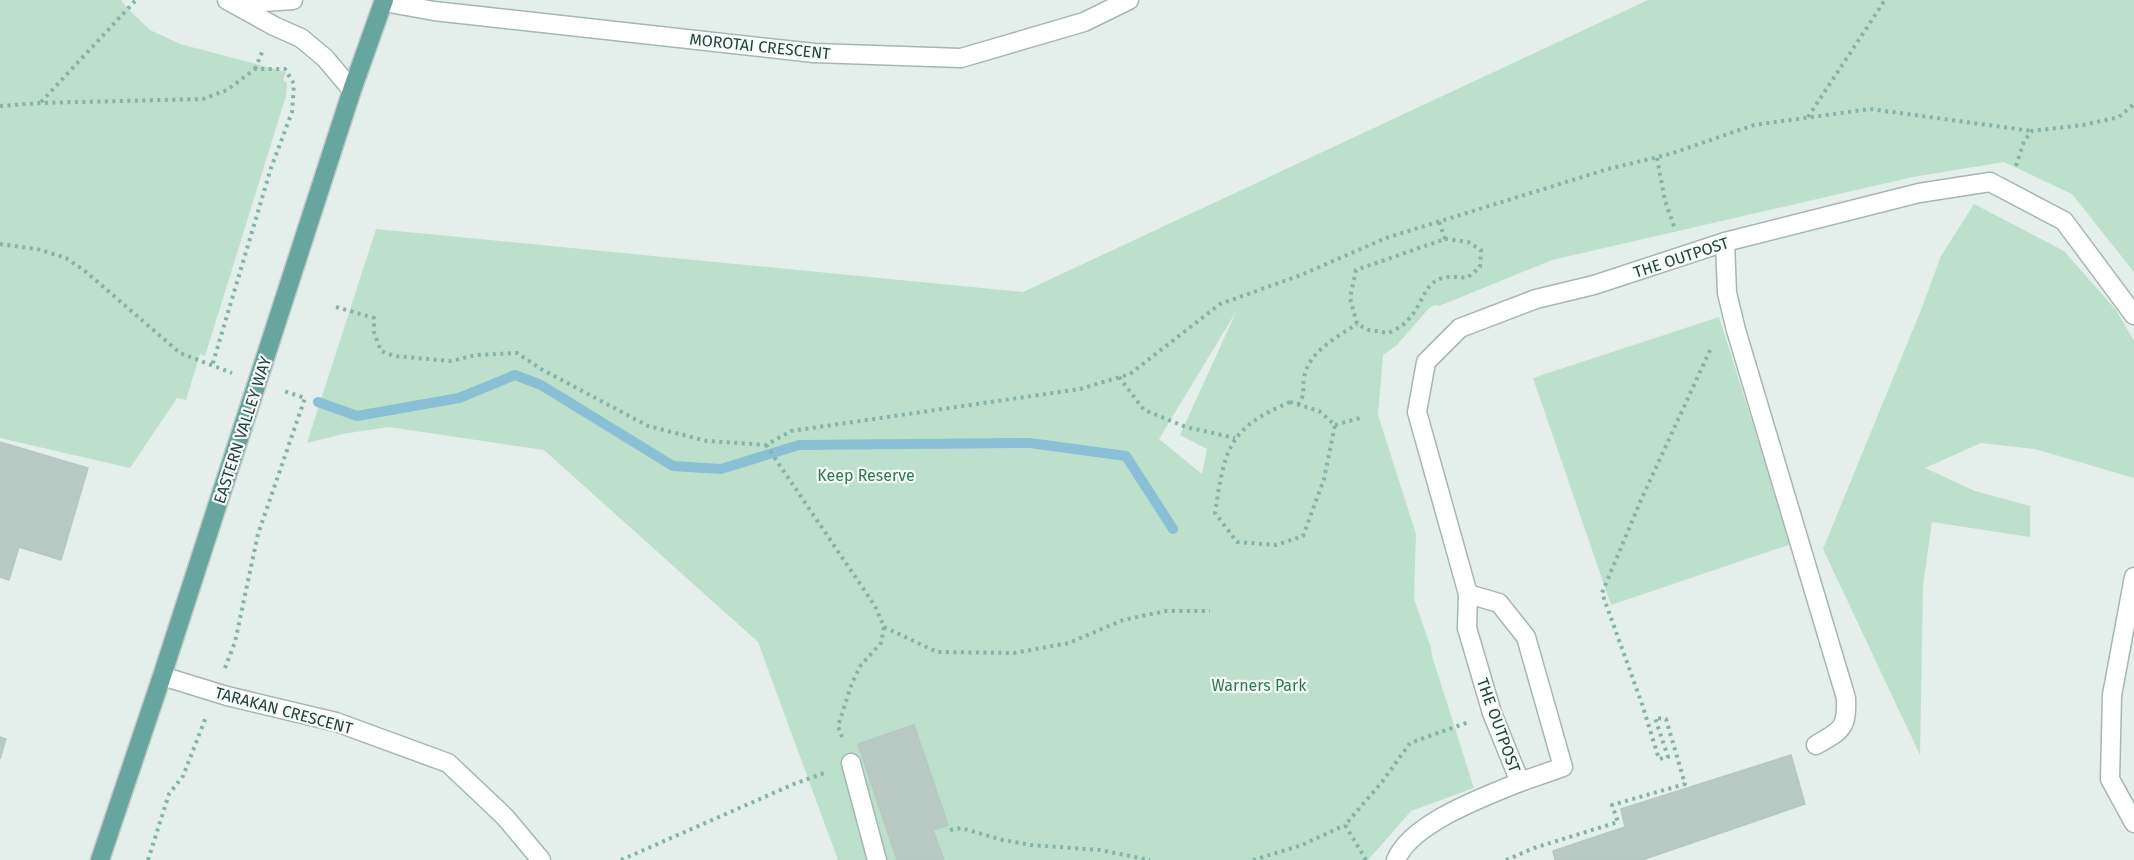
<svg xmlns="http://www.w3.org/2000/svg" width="2134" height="860" font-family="'Fira Sans',sans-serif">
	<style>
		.green { fill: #bce0cb; fill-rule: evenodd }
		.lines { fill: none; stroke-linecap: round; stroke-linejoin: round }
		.stream { stroke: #8abfd5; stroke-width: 10 }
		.building { fill: #b9c9c4; stroke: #b6c8c3; stroke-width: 1.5 }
		.minor-casing { stroke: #a6b7b3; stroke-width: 21 }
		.major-casing { stroke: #c1cac9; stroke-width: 21 }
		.path { stroke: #83b3ab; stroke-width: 4; stroke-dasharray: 3 4.5; stroke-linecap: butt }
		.minor { stroke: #fff; stroke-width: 18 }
		.major { stroke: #66a69e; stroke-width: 18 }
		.labels { text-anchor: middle; stroke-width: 4.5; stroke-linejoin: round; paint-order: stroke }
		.street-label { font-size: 16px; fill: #22413d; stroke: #f5faf8 }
		.park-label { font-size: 16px; fill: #2a7a54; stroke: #f5faf8 }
	</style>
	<rect width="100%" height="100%" fill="#e4eeeb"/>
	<!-- green -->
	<g class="green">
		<polygon points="0,0 121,0 126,7 150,30 180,44 286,72 283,80 287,83 286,96 205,356 200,354 186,400 177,398 130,468 0,438"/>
		<path d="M1648,0H2134V272L2072,194L2004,162L1913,177L1552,260L1439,306L1435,305L1429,308L1397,345L1383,355L1378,415L1416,534L1414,599L1431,648L1432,656L1474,788L1411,811L1368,860H838L758,642L544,450L389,427L342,434L307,443L376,229L1023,292ZM1237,310L1180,435L1207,449L1202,474L1159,439Z"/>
		<polygon points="1974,204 2064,251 2116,310 2134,341 2134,478 2035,449 1981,443 1925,468 1975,491 2030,506 2030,537 1932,522 1923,585 1920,755 1823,549 1921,310 1941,256"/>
		<polygon points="1719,317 1791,544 1611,605 1533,378"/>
	</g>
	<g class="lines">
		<!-- stream -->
		<polyline class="stream" points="318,402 357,416 459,398 515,375 541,385 673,466 721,469 799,445 1030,443 1126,456 1173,529"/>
	</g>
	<!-- building -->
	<g class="building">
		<polygon points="0,442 88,468 61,560 19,547 9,580 0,577"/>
		<polygon points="914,725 948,825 933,830 944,860 897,860 858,744"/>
		<polygon points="0,737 6,739 0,759"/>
		<polygon points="1791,755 1805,804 1642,860 1555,860 1553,851 1625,827 1621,809"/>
	</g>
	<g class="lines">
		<!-- minor casing -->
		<g class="minor-casing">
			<g id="minor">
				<polyline points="227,0 274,26 301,38 325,58 352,90"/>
				<polyline points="384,2 434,11 814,53 961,58 1084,22 1129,0"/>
				<polyline points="238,4 293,0"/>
				<path d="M1725,242L1727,293L1736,330L1846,698C1847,729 1842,730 1816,745"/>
				<polyline points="2134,577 2112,695 2110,779 2134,823"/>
				<polyline points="1468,594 1499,603 1526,637 1563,767 1520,782 1492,713 1467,628 1468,594 1417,412 1426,362 1460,328 1536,299 1594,285 1725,242 1919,193 1990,182 2064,221 2134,315"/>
				<polyline points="162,676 227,696 336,722 448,763 505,817 541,860"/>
				<polyline points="851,763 877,860"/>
				<path d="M1396,860C1411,823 1484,797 1520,782"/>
			</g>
		</g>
		<!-- major casing -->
		<g class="major-casing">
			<polyline id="major" points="100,860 162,676 352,90 384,0"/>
		</g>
		<!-- path -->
		<g class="path">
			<polyline points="255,69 263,50"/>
			<polyline points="41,102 136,0"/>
			<polyline points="0,106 40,103 203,99 227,90 255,69 285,69 294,84 292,112 271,168 212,366"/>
			<polyline points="1808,117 1885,0"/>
			<polyline points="1657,158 1665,201 1675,229"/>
			<polyline points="2016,166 2024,141 2032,131 2083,125 2119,117 2134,104"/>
			<polyline points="1439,222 1445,239"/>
			<path d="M1445,239L1468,242L1481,250L1480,267L1467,278C1419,271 1431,298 1405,323C1401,327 1394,330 1389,333L1369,330L1357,324L1350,298L1356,270Z"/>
			<polyline points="0,244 37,249 66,258 85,271 180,353 232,373"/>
			<polyline points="336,307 374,318 374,332 381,351 394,356 451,361 476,355 517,353 541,369 648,426 707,441 766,445 791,431 1080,389 1130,374 1220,304 1301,275 1386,238 1608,169 1670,154 1754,125 1870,109 2032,131"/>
			<polyline points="1119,377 1144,410 1186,427 1235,438"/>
			<path d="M1290,402L1319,411L1335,425L1324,479L1303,536L1276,545L1237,542L1215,513C1225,449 1227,429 1290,402Z"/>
			<path d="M1298,405C1306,394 1302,390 1304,378C1308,352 1337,337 1357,324"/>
			<polyline points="1335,425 1360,418"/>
			<polyline points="766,445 875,606 884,627 881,643 861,665 852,683 838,726 842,737"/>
			<polyline points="884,627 937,652 1014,653 1069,643 1123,620 1166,611 1210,611"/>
			<polyline points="225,668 235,642 258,534 305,398 281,390"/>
			<polyline points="950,830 961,828 1003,840 1031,845 1100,850 1150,860"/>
			<polyline points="148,860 169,794 183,776 206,717"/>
			<polyline points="621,860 794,784 827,772"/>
			<polyline points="1253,860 1302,845 1345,825"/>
			<polyline points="1366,860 1345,825 1382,782 1410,743 1469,722"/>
			<polyline points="1506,860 1534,848 1618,822 1612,805 1685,784 1666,719 1655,718 1668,757 1659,759 1642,704 1602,593 1641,500 1712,346"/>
		</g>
		<!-- minor -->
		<use href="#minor" class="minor"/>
		<!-- major -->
		<use href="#major" class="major"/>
	</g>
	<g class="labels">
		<!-- street labels -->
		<g class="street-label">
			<text transform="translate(760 46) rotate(6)" y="6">MOROTAI CRESCENT</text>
			<text transform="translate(1681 257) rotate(-18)" y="6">THE OUTPOST</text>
			<text transform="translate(242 430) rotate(-72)" y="6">EASTERN VALLEY WAY</text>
			<text transform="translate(284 710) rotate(15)" y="6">TARAKAN CRESCENT</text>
			<text transform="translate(1499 725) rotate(70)" y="6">THE OUTPOST</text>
		</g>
		<!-- park labels -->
		<g class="park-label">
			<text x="866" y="481">Keep Reserve</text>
			<text x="1259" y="691">Warners Park</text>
		</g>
	</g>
</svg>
